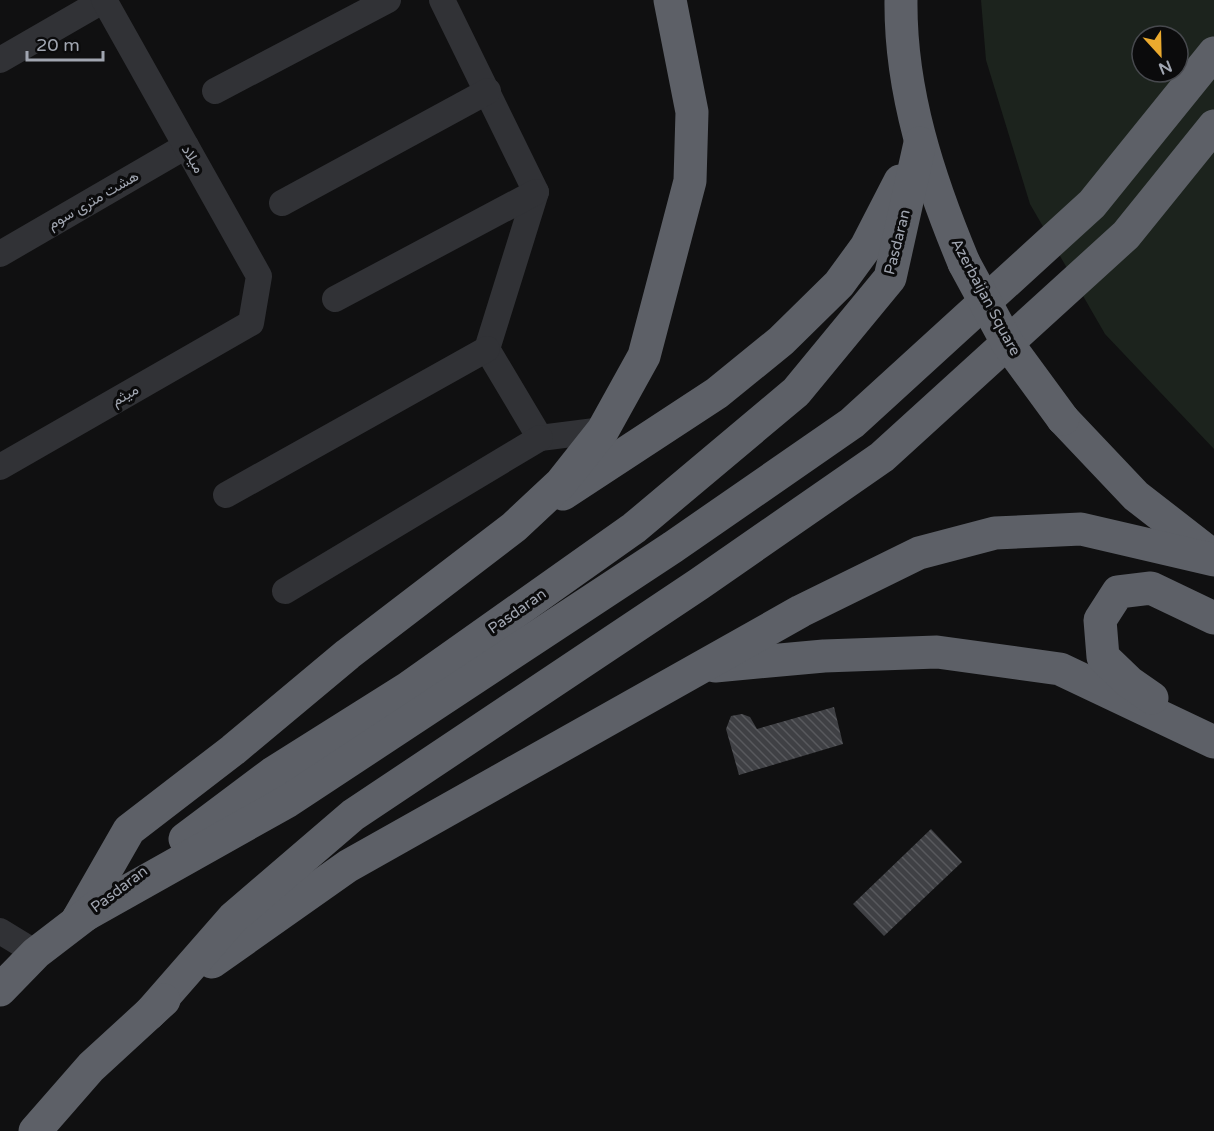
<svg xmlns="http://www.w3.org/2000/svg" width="1214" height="1131" font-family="'Varela Round',Vazirmatn,sans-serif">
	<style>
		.green { fill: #1c231d; fill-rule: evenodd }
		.building { fill: url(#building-back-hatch) }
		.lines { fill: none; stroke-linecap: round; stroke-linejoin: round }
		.minor { stroke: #313236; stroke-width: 26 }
		.highway { stroke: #5d6067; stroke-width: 33 }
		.highway-bridge { stroke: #5d6067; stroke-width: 33 }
		.labels { text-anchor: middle; stroke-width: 6; stroke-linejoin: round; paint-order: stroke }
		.street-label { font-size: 15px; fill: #a1a6b1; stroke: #0b0b0c }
	</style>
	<defs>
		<pattern id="building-back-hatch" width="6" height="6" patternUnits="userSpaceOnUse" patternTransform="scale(1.5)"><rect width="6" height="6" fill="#3f4044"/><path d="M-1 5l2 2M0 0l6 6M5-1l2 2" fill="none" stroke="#58595d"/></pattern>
	</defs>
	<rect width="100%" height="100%" fill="#101011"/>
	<!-- green -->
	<path class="green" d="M981,0H1214V449L1105,334L1030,204L986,60ZM1142,36H1178V72H1142Z"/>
	<!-- building -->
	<g class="building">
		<polygon points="834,707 843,744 739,775 726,729 731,716 742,714 750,717 757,729"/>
		<polygon points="931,829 962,862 884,936 853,904"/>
	</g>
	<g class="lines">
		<!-- minor -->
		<g class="minor">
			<polyline points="442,0 536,192 487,349 540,438 603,430"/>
			<polyline points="0,60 104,0"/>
			<polyline points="215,91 388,0"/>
			<polyline points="282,203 488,91"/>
			<polyline points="0,254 186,146"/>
			<polyline points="335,299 536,192"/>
			<polyline points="0,467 251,323 259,276 104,0"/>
			<polyline points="226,495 487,349"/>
			<polyline points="285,591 540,438"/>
			<polyline points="0,931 36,953"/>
		</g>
		<!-- highway -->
		<g class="highway">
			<path d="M901,0C900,92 929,179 964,263"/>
			<polyline points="1063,419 1136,496 1212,555"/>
			<polyline points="563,494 717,393 781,341 839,284 866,247 900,181"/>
			<polyline points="715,666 824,656 937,652 1060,669 1214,742"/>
			<polyline points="1152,698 1129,682 1103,657 1100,620 1118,592 1151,588 1214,618"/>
			<polyline points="185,839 273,773 408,688 634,528 796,392 890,278 920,143"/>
			<polyline points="78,919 288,801 673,547 852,423 1092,204 1214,53"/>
			<polyline points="78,919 129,830 233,750 348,654 514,527 561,483 603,430 644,356 690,181 692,112 670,0"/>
			<polyline points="212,962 348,866 801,611 919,553 995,533 1081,529 1214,560"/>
			<polyline points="0,990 36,953 96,907"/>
			<polyline points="149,1014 233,918 353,815 699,584 882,457 1126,235 1214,126"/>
			<polyline points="35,1131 91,1067 164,1000"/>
		</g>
		<!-- highway-bridge -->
		<polyline class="highway-bridge" points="964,263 1008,344 1063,419"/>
	</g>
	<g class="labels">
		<!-- street labels -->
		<g class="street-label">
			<text transform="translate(193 159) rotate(60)" y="5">میلاد</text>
			<text transform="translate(93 200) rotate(-30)" y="5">هشت متری سوم</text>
			<text transform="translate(897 242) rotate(-76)" y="5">Pasdaran</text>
			<text transform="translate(986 297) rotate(62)" y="5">Azerbaijan Square</text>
			<text transform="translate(125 395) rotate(-30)" y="5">میثم</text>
			<text transform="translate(517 611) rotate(-35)" y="5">Pasdaran</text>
			<text transform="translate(119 889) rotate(-37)" y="5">Pasdaran</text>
		</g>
	</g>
	<!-- north arrow -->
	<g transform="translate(1160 54) rotate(158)"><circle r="28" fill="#0b0b0c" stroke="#47494e" stroke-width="1.5"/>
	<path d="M0-4.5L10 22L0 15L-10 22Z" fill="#ebaa2e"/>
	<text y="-9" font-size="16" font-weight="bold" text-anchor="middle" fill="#a1a6b1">N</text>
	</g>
	<!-- scale -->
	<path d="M27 51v9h76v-9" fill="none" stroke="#a1a6b1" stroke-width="3"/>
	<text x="36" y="51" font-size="18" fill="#a1a6b1" stroke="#0b0b0c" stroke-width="4.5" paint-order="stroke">20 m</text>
</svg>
